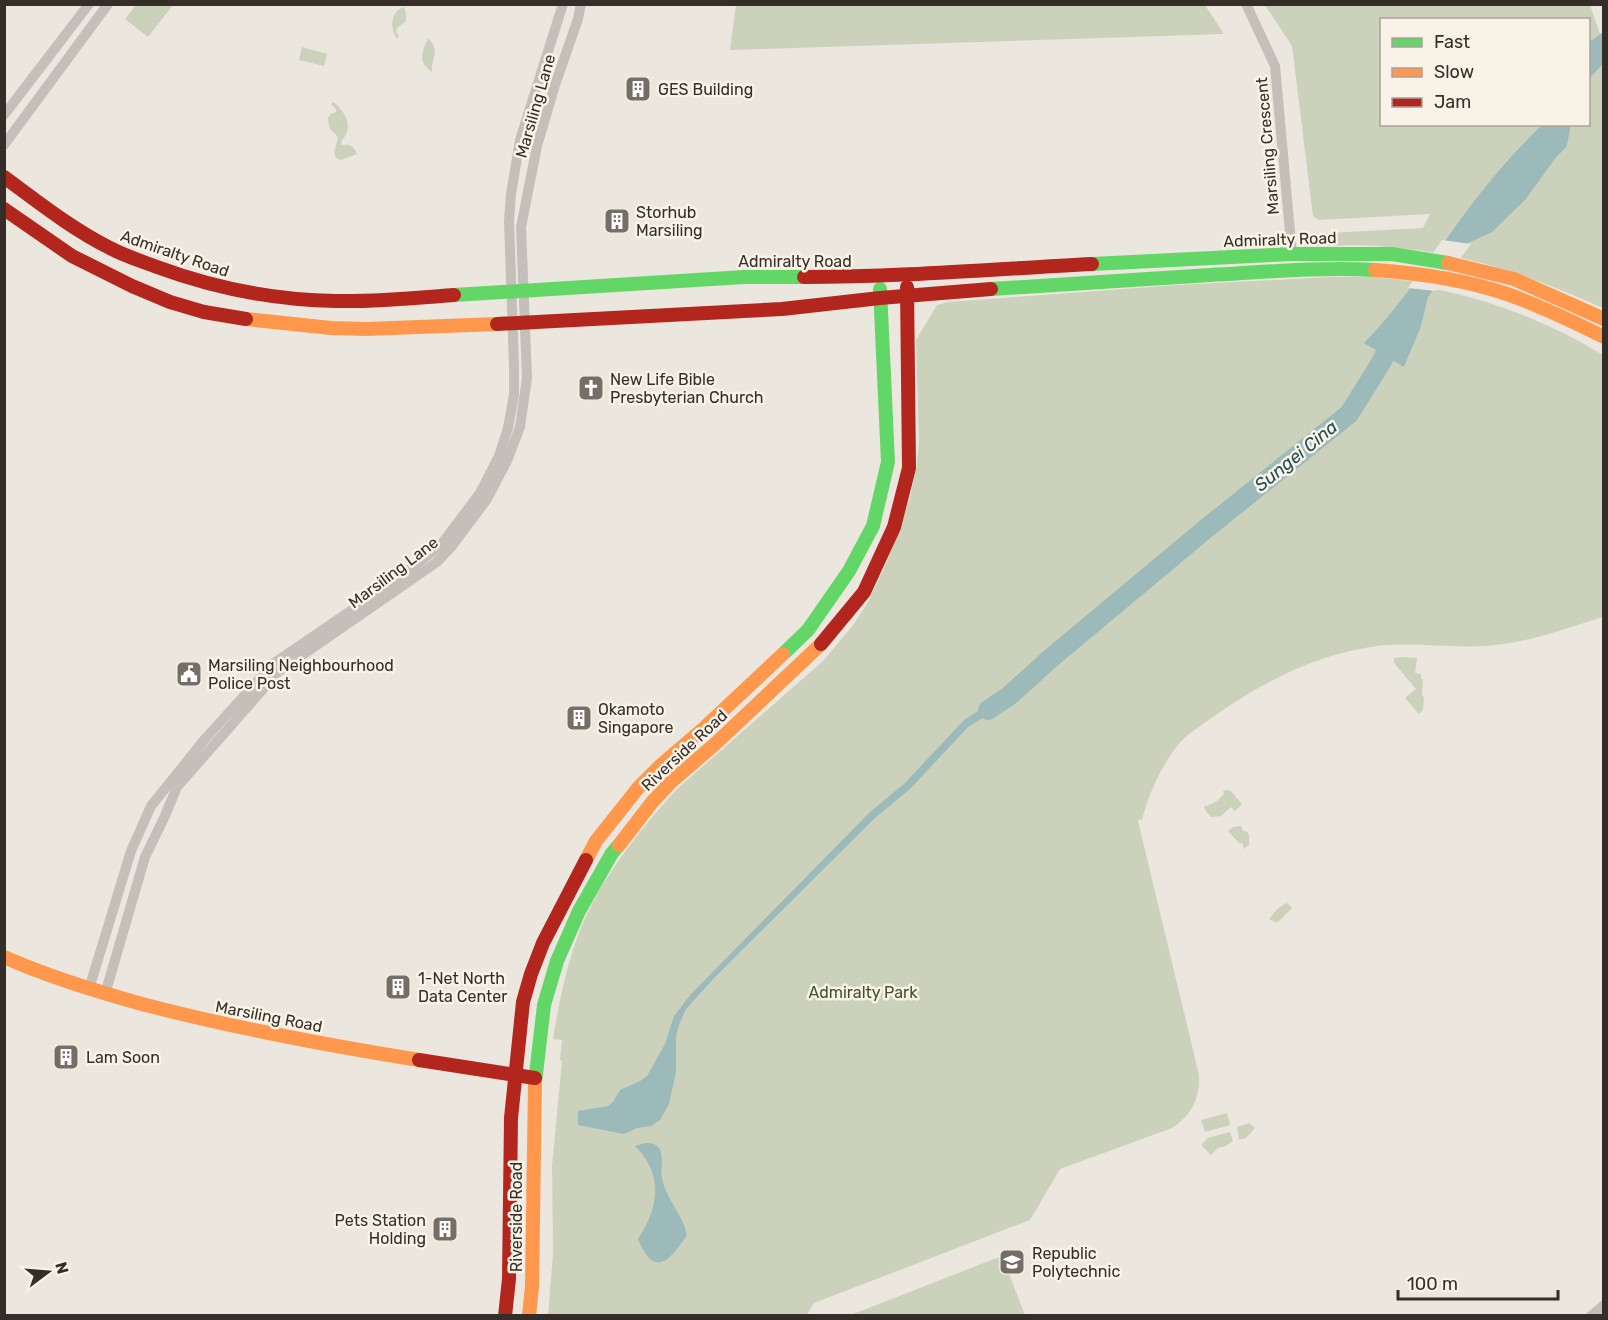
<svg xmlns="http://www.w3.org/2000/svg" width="1608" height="1320" font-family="Rubik,sans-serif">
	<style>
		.green { fill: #cbd1ba }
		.water { fill: #9dbabb }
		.pier { fill: #ebe7df }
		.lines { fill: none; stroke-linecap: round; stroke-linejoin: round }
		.river { stroke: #9dbabb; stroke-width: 20 }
		.street { stroke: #c4bfb9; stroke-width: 10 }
		.fast { stroke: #63d668; stroke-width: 14 }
		.slow { stroke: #ff974d; stroke-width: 14 }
		.jam { stroke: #b3261e; stroke-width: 14 }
		.labels { text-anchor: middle; stroke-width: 5; stroke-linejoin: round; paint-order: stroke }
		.poi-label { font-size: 16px; fill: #352d27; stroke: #f8f2e7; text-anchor: start }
		.street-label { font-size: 16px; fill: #352d27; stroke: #f8f2e7 }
		.park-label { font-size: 16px; fill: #41522c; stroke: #f8f2e7 }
		.water-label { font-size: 18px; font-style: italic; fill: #1f4c54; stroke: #f8f2e7 }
	</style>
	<rect width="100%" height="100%" fill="#ebe7df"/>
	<!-- green -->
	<g class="green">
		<polygon points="136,5 136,4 173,5 148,37 125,19"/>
		<polygon points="736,5 1205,5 1224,34 730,50"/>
		<path d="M1265,5H1590L1600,34L1589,42L1588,20H1382V124L1542,125C1505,160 1475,200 1444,241L1554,160L1567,146L1571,125L1588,124L1589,79L1603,64V308C1540,280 1476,256 1407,249C1389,247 1370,245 1352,245C1340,245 1327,247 1315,246C1311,246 1307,243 1304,240L1308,234L1423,228L1430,214L1319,220L1313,216L1292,46Z"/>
		<path d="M404,7L406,13V21L397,28L396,32L399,36L397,39C390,28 390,12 404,7Z"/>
		<path d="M428,38C441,51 431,58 432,72C416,60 423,52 428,38Z"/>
		<polygon points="302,47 327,54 324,66 299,60"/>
		<path d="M334,102C347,115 354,126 341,142V145C350,144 353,145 357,154L341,160L336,158L334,152L338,138C334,129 329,135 328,118L331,114L336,112V109L331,104Z"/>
		<path d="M1330,277H1374L1412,281L1410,289L1432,291L1434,289C1493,300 1552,324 1603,355V617C1570,627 1536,640 1502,644C1458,651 1414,640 1370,647C1312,656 1260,684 1213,717C1201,726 1186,734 1177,746C1161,767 1148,795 1142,820L1139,819L1138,821L1199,1075C1200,1098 1192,1115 1172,1128L1060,1169L1030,1220L814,1303L807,1315L548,1316L553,1253L552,1166L562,1061L560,1060L562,1040L553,1039C559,1003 566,967 579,933C600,879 638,832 676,790L823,661L854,624L868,602L887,562L909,501L916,471L919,443L916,340L937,305L948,302L1177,285Z"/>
		<polygon points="1402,657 1417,658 1415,673 1421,674 1421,679 1423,679 1422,696 1424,697 1423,710 1419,714 1405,698 1416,689 1394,663 1394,658"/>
		<polygon points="1228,790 1231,791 1242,804 1235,811 1231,807 1221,816 1211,817 1206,811 1204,807 1206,805 1207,806 1217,801 1224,794 1223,791"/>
		<polygon points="1241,826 1243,831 1247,832 1249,835 1249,845 1244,849 1242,843 1239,843 1228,831 1233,827"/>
		<polygon points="1287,903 1292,908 1277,923 1269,919 1278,908"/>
		<polygon points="1227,1113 1230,1125 1205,1132 1201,1120"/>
		<polygon points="1249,1123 1255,1128 1246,1138 1239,1140 1237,1127"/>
		<polygon points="1230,1132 1233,1141 1226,1146 1218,1148 1211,1155 1201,1145 1208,1138"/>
		<polygon points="1002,1256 1025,1315 854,1315 853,1314"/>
	</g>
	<!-- water -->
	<g class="water">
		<polygon points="1603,32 1603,64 1589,79 1589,42"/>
		<path d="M1542,125H1571L1567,146L1554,160L1526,199L1492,232L1466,244L1428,297L1421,326L1404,367L1364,343C1393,314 1415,281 1439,249C1470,205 1503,162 1542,125Z"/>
		<polygon points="1007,692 1012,700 968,727 911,788 875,818 715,977 686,1009 679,1025 676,1037 676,1072 669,1104 660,1120 651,1126 637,1128 624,1134 578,1125 578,1111 608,1106 613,1102 620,1090 640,1081 647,1076 665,1044 674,1016 691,994 870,812 905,783 964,720"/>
		<path d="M645,1143C649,1143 655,1143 658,1147C665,1154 660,1170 662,1179C667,1200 683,1215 687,1235C670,1261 654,1279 638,1239C659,1207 664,1175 635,1146Z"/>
	</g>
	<!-- pier -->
	<polygon class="pier" points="1442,240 1471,244 1436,291 1408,288"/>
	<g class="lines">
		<!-- river -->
		<polyline class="river" points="988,710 1009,696 1051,658 1208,527 1349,414 1379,366 1397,332"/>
		<!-- street -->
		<g class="street">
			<polyline points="1246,4 1275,66 1292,254"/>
			<polyline points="4,115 89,4"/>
			<polyline points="4,145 108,4"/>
			<polyline points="89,989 131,851 151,806 205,739 273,664 396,580 440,546 480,493 499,456 508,428 514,395 514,366 509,221 511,194 520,140 563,4"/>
			<polyline points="105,994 145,857 164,818 177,787 278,672 437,562 452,546 487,499 507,461 520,427 527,378 521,227 537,146 555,85 578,19 581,4"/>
			<polyline points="1591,1316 1604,1305"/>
		</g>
		<!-- fast -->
		<g class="fast">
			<polyline points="1092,264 1292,254 1392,254 1448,263"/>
			<path d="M991,289C1064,284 1137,279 1210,275C1265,272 1320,267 1375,270"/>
			<polyline points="454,295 744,277 804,277"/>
			<polyline points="783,654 808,630 849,571 873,526 888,462 880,289"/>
			<polyline points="535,1083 544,1005 557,961 579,911 612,853 619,845"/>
		</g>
		<!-- slow -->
		<g class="slow">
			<polyline points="1448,263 1514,279 1604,319"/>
			<path d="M1375,270C1419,273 1465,280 1507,294C1538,305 1574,322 1604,337"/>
			<polyline points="246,319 331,328 367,329 497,324"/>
			<polyline points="619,845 653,801 672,781 715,744 821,644"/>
			<polyline points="586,860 596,841 638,788 661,765 703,729 783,654"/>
			<path d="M4,957C49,977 95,991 142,1004C233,1028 326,1045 419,1060"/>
			<polyline points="529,1316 532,1286 535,1083"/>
		</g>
		<!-- jam -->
		<g class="jam">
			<path d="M4,177C38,202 72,229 110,248C125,256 141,261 157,267C214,288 275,300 336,301C375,302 415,298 454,295"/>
			<polyline points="4,209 72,256 132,286 170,302 204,312 246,319"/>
			<path d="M804,277C900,277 996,269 1092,264"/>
			<polyline points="497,324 782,309 880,298 991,289"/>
			<polyline points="821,644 864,592 894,527 909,468 907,287"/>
			<polyline points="419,1060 535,1078"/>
			<polyline points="505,1316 509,1279 511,1118 523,1002 531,974 543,943 586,860"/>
		</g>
	</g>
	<!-- icons -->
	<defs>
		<g id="building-square" transform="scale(1.35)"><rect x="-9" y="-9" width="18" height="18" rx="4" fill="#756e67" stroke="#f8f2e7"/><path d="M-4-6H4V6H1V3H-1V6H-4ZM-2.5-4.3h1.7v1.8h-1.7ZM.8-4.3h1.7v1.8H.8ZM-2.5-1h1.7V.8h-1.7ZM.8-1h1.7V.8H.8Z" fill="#fff"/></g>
		<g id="church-square" transform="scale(1.35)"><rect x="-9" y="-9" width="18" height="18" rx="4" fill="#756e67" stroke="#f8f2e7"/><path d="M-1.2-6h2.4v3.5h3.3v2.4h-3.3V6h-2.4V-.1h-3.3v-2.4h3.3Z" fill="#fff"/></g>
		<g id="civic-square" transform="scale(1.35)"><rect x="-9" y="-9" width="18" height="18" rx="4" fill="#756e67" stroke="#f8f2e7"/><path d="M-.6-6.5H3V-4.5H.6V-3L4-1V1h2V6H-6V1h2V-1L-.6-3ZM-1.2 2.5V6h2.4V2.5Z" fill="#fff"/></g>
		<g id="university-square" transform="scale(1.35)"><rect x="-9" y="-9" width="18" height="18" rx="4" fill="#756e67" stroke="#f8f2e7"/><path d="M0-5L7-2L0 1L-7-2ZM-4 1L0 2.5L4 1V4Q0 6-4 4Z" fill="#fff"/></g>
	</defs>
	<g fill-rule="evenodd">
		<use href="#building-square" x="638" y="89"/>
		<use href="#building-square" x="617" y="221"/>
		<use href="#church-square" x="591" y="388"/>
		<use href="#civic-square" x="189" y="674"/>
		<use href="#building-square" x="579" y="718"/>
		<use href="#building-square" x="398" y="987"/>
		<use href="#building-square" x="66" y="1057"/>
		<use href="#building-square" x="445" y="1229"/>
		<use href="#university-square" x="1012" y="1262"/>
	</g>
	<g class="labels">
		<!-- poi labels -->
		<g class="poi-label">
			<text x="658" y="95">GES Building</text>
			<text x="636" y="218">Storhub<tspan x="636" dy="18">Marsiling</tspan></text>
			<text x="610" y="385">New Life Bible<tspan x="610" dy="18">Presbyterian Church</tspan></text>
			<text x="208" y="671">Marsiling Neighbourhood<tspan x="208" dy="18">Police Post</tspan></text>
			<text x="598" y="715">Okamoto<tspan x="598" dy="18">Singapore</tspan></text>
			<text x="418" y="984">1-Net North<tspan x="418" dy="18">Data Center</tspan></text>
			<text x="86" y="1063">Lam Soon</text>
			<text x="426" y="1226" text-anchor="end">Pets Station<tspan x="426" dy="18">Holding</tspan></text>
			<text x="1032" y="1259">Republic<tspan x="1032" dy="18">Polytechnic</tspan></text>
		</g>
		<!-- street labels -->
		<g class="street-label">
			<text transform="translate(535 106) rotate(-74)" y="6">Marsiling Lane</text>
			<text transform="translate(1267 146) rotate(-95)" y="6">Marsiling Crescent</text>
			<text transform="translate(1280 239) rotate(-2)" y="6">Admiralty Road</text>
			<text transform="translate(175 253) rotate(19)" y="6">Admiralty Road</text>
			<text x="795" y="267">Admiralty Road</text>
			<text transform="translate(393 572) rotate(-37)" y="6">Marsiling Lane</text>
			<text transform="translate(684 750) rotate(-43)" y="6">Riverside Road</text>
			<text transform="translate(269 1016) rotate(11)" y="6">Marsiling Road</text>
			<text transform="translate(516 1217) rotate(-90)" y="6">Riverside Road</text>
		</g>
		<!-- park labels -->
		<g class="park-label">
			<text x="863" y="998">Admiralty Park</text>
		</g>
		<!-- water labels -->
		<g class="water-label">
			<text transform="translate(1296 456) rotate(-39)" y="6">Sungei Cina</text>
		</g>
	</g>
	<!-- border -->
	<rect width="1608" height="1320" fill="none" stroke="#352d27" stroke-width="12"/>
	<!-- legend -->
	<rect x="1380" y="18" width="210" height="108" fill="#f8f2e7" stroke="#aaa39a" stroke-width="1.5"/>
	<rect x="1392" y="38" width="30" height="9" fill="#63d668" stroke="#aaa39a" stroke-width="1.5"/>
	<text x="1434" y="48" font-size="18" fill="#352d27">Fast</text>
	<rect x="1392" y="68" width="30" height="9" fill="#ff974d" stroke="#aaa39a" stroke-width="1.5"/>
	<text x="1434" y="78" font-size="18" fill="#352d27">Slow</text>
	<rect x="1392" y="98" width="30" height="9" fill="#b3261e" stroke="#aaa39a" stroke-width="1.5"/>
	<text x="1434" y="108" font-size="18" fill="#352d27">Jam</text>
	<!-- north arrow -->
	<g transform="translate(48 1272) rotate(74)" stroke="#f8f2e7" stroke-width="4.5" paint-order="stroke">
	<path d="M0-4.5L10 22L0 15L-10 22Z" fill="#352d27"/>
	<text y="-9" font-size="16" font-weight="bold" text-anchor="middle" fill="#352d27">N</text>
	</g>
	<!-- scale -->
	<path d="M1398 1290v9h160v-9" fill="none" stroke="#352d27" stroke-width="3"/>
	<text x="1407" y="1290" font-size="18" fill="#352d27" stroke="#f8f2e7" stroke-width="4.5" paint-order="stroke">100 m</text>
</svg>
